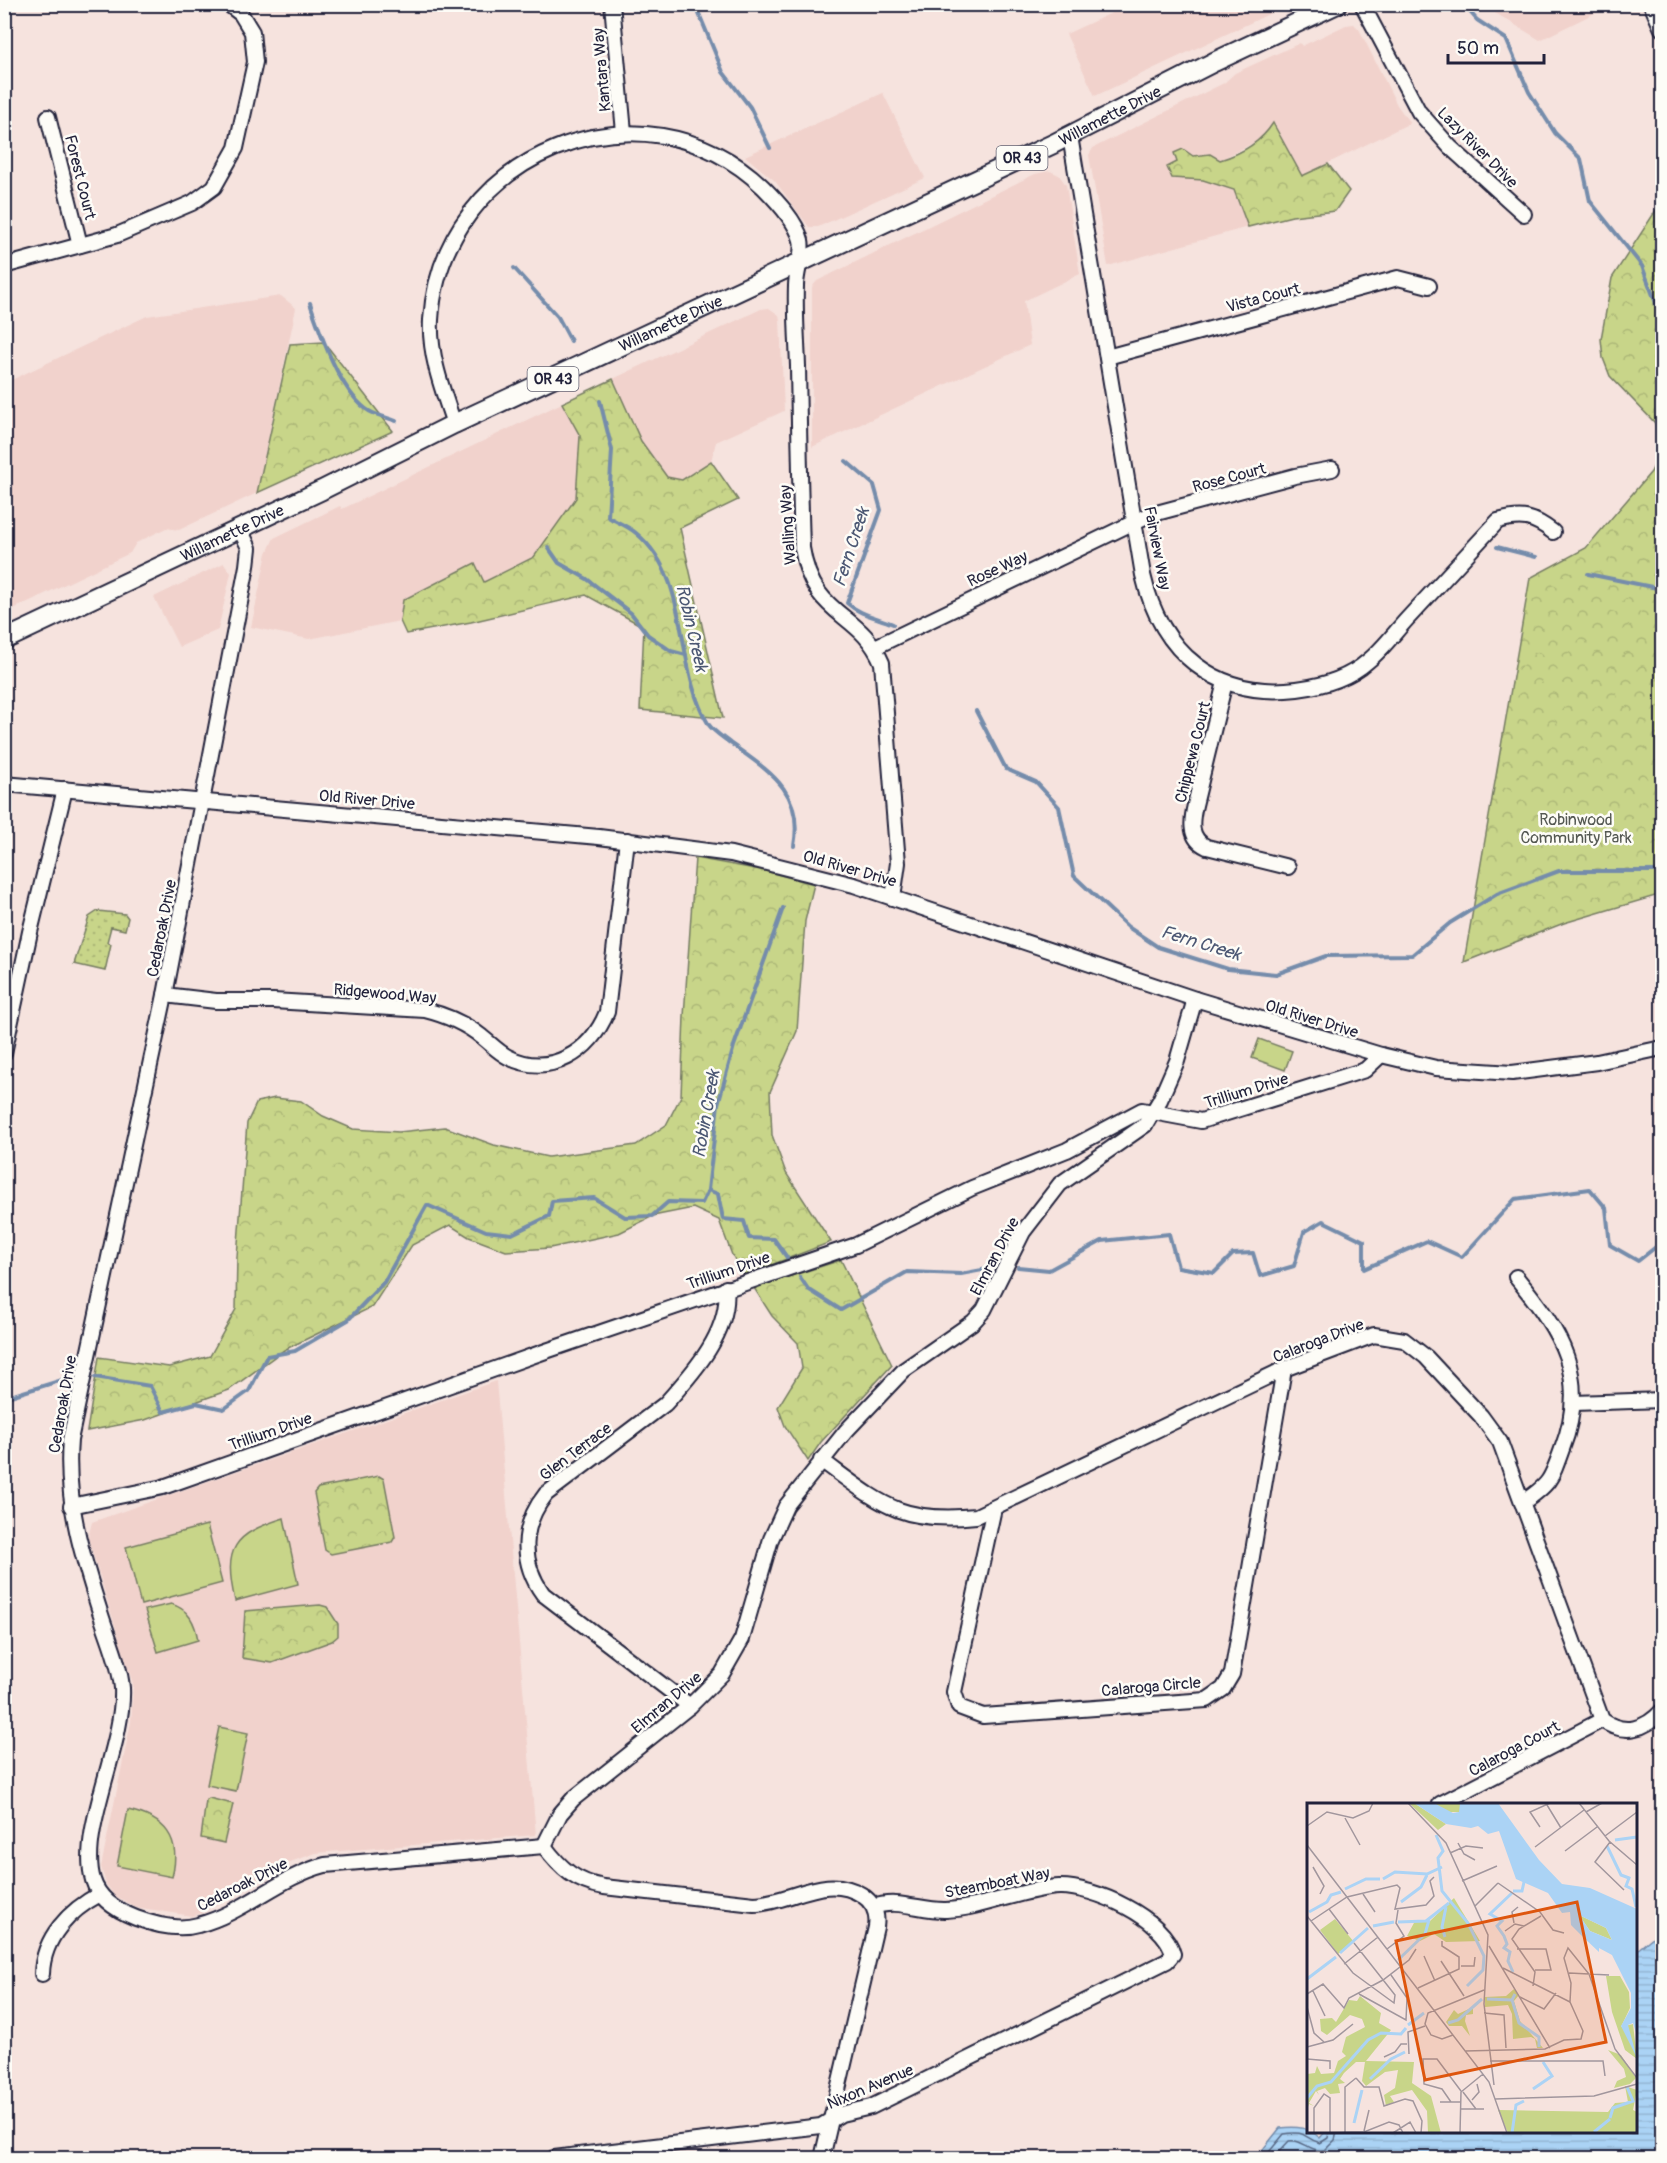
<svg xmlns="http://www.w3.org/2000/svg" width="1667" height="2163" font-family="Pangolin,sans-serif">
	<style>
		.built { fill: #f1d2cc }
		.grass { fill: #c8d589; stroke: #757c62; stroke-width: 1.5 }
		.forest { fill: url(#forest-crowns); stroke: #757c62; stroke-width: 1.5 }
		.garden { fill: url(#garden-dots); stroke: #757c62; stroke-width: 1.5 }
		.water { fill: url(#water-rules); stroke: #748cab; stroke-width: 1.5 }
		.lines { fill: none; stroke-linecap: round; stroke-linejoin: round }
		.shore { stroke: #596985; stroke-width: 1.5 }
		.stream { stroke: #748cab; stroke-width: 4 }
		.minor-casing { stroke: #22223b; stroke-width: 18 }
		.major-casing { stroke: #22223b; stroke-width: 22 }
		.minor { stroke: #fdfcf7; stroke-width: 14 }
		.major { stroke: #fdfcf7; stroke-width: 18 }
		.labels { text-anchor: middle; stroke-width: 5; stroke-linejoin: round; paint-order: stroke }
		.shield { fill: #fdfcf7; stroke: #646373; stroke-width: 1.5 }
		.shield-label { font-size: 15px; font-weight: bold; fill: #22223b }
		.street-label { font-size: 16px; fill: #22223b; stroke: #fdfcf7 }
		.park-label { font-size: 16px; fill: #545852; stroke: #fdfcf7 }
		.water-label { font-size: 18px; font-style: italic; fill: #4b5773; stroke: #fdfcf7 }
		.inset-river { fill: none; stroke: #abd3f5; stroke-width: 3 }
		.inset-road { fill: none; stroke: #a1969d; stroke-width: 1.5 }
		.view { fill: #de560e; fill-opacity: 0.15; stroke: #de560e; stroke-width: 3 }
		.inset-edge { fill: none; stroke: #22223b; stroke-width: 3 }
	</style>
	<defs>
		<pattern id="forest-crowns" width="20" height="18" patternUnits="userSpaceOnUse" patternTransform="scale(1.5)"><rect width="20" height="18" fill="#c8d589"/><path d="M2 6a3 3 0 1 1 6 0M12 15a3 3 0 1 1 6 0" fill="none" stroke="#acb777"/></pattern>
		<pattern id="garden-dots" width="8" height="8" patternUnits="userSpaceOnUse" patternTransform="scale(1.5)"><rect width="8" height="8" fill="#c8d589"/><path d="M2 2h.1M6 6h.1" fill="none" stroke="#acb777" stroke-width="1.8" stroke-linecap="round"/></pattern>
		<pattern id="water-rules" width="6" height="5" patternUnits="userSpaceOnUse" patternTransform="scale(1.5)"><rect width="6" height="5" fill="#abd3f5"/><path d="M0 2.5h6" fill="none" stroke="#93b5d3"/></pattern>
	</defs>
	<rect width="100%" height="100%" fill="#f6e3de"/>
	<filter id="ink" filterUnits="userSpaceOnUse"><feTurbulence type="fractalNoise" baseFrequency=".0167" numOctaves="2"/><feDisplacementMap in="SourceGraphic" scale="12" xChannelSelector="R" yChannelSelector="G"/><feConvolveMatrix kernelMatrix="1 2 1 2 8 2 1 2 1" color-interpolation-filters="sRGB"/></filter>
	<g filter="url(#ink)">
		<!-- built -->
		<g class="built">
			<polygon points="1164,5 1164,4 1288,5 1095,96 1066,34 1129,5 1152,5 1154,9"/>
			<polygon points="1482,5 1611,5 1540,40"/>
			<polygon points="1354,24 1359,29 1397,105 1410,123 1302,176 1270,128 1257,141 1220,160 1210,154 1193,156 1183,149 1174,153 1177,162 1172,178 1203,180 1234,190 1248,227 1108,266 1089,155 1093,148 1224,83 1235,73 1300,43 1302,46 1346,25"/>
			<polygon points="883,93 925,178 818,227 809,227 775,181 745,156"/>
			<polygon points="1050,171 1059,175 1066,185 1080,274 1024,301 1030,345 812,447 812,287 817,281 1035,174"/>
			<polygon points="281,296 296,308 257,493 179,530 166,528 136,543 130,553 5,613 5,383 147,316"/>
			<polygon points="769,308 779,315 780,320 784,411 716,442 711,461 681,480 667,477 651,459 641,441 613,379 761,309"/>
			<polygon points="562,403 580,436 576,498 534,557 484,582 475,563 403,600 400,621 309,639 251,627 267,553 274,538 340,506 342,509"/>
			<polygon points="224,563 231,573 218,630 179,647 154,597"/>
			<polygon points="496,1381 536,1835 316,1853 290,1862 202,1913 192,1916 135,1907 114,1895 106,1884 101,1867 131,1722 133,1684 88,1538 92,1522"/>
		</g>
		<!-- grass -->
		<g class="grass">
			<polygon points="1259,1039 1292,1051 1285,1070 1252,1058"/>
			<path d="M284,1518L298,1584L235,1601C223,1548 233,1534 284,1518Z"/>
			<polygon points="207,1525 222,1583 141,1605 126,1547"/>
			<path d="M171,1604C189,1609 195,1623 198,1640L158,1652L145,1610Z"/>
			<polygon points="219,1727 248,1733 236,1791 207,1785"/>
			<path d="M128,1810C165,1818 182,1838 172,1877L117,1866Z"/>
		</g>
		<!-- forest -->
		<g class="forest">
			<path d="M1273,123L1302,176L1328,164L1349,191L1335,211L1292,216L1248,227L1234,190L1203,180L1172,178L1167,167L1177,162L1174,153L1183,149L1193,156L1210,154L1220,160C1240,154 1261,142 1273,123Z"/>
			<polygon points="1662,201 1662,894 1564,923 1464,962 1530,578 1586,548 1651,472 1658,457 1660,440 1655,423 1610,376 1603,358 1601,339 1612,278"/>
			<polygon points="324,342 393,431 257,493 290,344"/>
			<polygon points="613,379 641,441 667,477 682,480 711,461 738,500 680,528 723,718 640,710 644,627 586,595 471,622 406,634 400,621 403,600 475,563 484,582 534,557 576,498 580,436 562,403"/>
			<polygon points="695,858 761,870 814,884 805,921 797,1031 770,1092 772,1135 786,1173 831,1242 745,1275 732,1255 719,1220 693,1208 653,1216 619,1233 550,1248 506,1251 469,1237 450,1225 412,1245 372,1307 284,1350 229,1390 145,1420 87,1431 99,1357 169,1367 210,1356 236,1309 237,1257 247,1123 257,1102 275,1098 301,1101 323,1116 353,1129 399,1132 445,1127 494,1145 548,1157 636,1145 666,1125 681,1096 684,1016"/>
			<polygon points="841,1260 892,1365 821,1442 808,1461 785,1426 778,1407 802,1368 798,1343 772,1316 754,1288"/>
			<polygon points="379,1476 384,1479 395,1537 392,1542 331,1554 325,1550 314,1493 318,1488"/>
			<polygon points="320,1605 327,1607 338,1624 338,1636 332,1641 272,1663 242,1658 245,1611"/>
			<polygon points="209,1798 233,1804 224,1843 201,1838 206,1800"/>
		</g>
		<!-- garden -->
		<polygon class="garden" points="98,911 125,914 128,918 125,930 111,927 107,942 111,944 105,971 74,964 89,917"/>
		<!-- water -->
		<path class="water" d="M1662,1935V2158H1522V2156L1496,2158H1256L1280,2128C1298,2126 1307,2127 1320,2138L1325,2132H1636V1951L1654,1936Z"/>
		<g class="lines">
			<!-- shore -->
			<g class="shore">
				<path d="M1264,2158L1284,2134C1307,2130 1303,2138 1320,2143L1328,2138L1329,2132"/>
				<path d="M1273,2158L1289,2141C1304,2139 1310,2153 1325,2150L1335,2140L1337,2132"/>
			</g>
			<!-- stream -->
			<g class="stream">
				<polyline points="695,4 723,72 750,107 770,148"/>
				<polyline points="1463,4 1477,20 1506,39 1529,92 1555,133 1581,159 1590,201 1642,266 1662,319"/>
				<polyline points="514,268 558,317 571,341"/>
				<path d="M310,303C321,335 338,387 366,409C373,415 387,417 396,421"/>
				<path d="M600,401L612,450L608,517C617,522 628,526 636,533C693,580 673,667 709,725C714,732 724,738 730,743C770,772 804,791 794,846"/>
				<path d="M846,461L874,485L881,510L847,603C860,615 877,617 893,624"/>
				<polyline points="548,547 559,563 587,579 631,613 648,635 671,651 686,655"/>
				<polyline points="1497,547 1536,557"/>
				<polyline points="1588,574 1662,589"/>
				<polyline points="976,711 1006,769 1036,782 1059,807 1074,876 1128,927 1158,947 1228,969 1276,974 1326,956 1412,955 1450,923 1497,894 1559,871 1662,871"/>
				<polyline points="708,1190 718,1104 734,1046 783,908"/>
				<polyline points="1018,1267 1049,1270 1102,1241 1169,1234 1178,1267 1214,1273 1233,1254 1253,1253 1260,1276 1294,1266 1304,1232 1323,1221 1364,1241 1364,1269 1427,1241 1462,1257 1515,1199 1590,1189 1606,1208 1610,1245 1638,1261 1662,1242"/>
				<polyline points="800,1277 808,1289 841,1310 907,1272 961,1274 993,1268"/>
				<polyline points="95,1377 150,1386 163,1412 196,1403 224,1409 249,1391 267,1356 295,1351 348,1320 384,1282 427,1205 486,1231 512,1234 549,1216 552,1201 594,1198 625,1217 652,1216 668,1202 702,1203 708,1190 718,1194 723,1219 744,1221 749,1238 774,1239 788,1259"/>
				<polyline points="4,1398 72,1377"/>
			</g>
			<!-- minor casing -->
			<g class="minor-casing">
				<g id="minor">
					<polyline points="612,4 624,132"/>
					<polyline points="1362,4 1419,112 1450,147 1524,214"/>
					<polyline points="1651,4 1662,29"/>
					<polyline points="48,117 80,245"/>
					<path d="M1070,136L1143,575C1161,653 1216,699 1297,689C1322,686 1349,678 1368,661C1383,649 1395,632 1408,618C1438,586 1468,553 1498,521C1522,514 1534,517 1553,532"/>
					<polyline points="4,266 117,235 192,203 214,187 236,148 255,62 252,32 241,14 228,4"/>
					<polyline points="1107,357 1398,278 1429,286"/>
					<path d="M454,424C443,391 429,355 431,320C441,154 643,72 763,187C777,201 796,221 801,240C804,253 796,272 796,286C795,313 797,339 798,366C799,426 800,487 802,548C813,619 860,610 882,663L898,863L893,898"/>
					<path d="M240,529L249,548L247,566L165,995L70,1440C65,1503 83,1559 102,1618C109,1640 120,1665 122,1688C125,1744 78,1831 93,1880C99,1900 118,1911 136,1918C155,1925 178,1931 198,1925C244,1913 279,1877 325,1865L544,1846"/>
					<polyline points="875,647 1149,515 1295,476 1332,469"/>
					<path d="M1225,682L1195,805C1191,822 1189,839 1207,847L1288,867"/>
					<polyline points="4,784 599,837 731,854 854,885 1195,999 1381,1055 1436,1068 1512,1073 1597,1062 1662,1048"/>
					<path d="M165,995L216,1001H273L425,1010C445,1015 465,1023 482,1037C491,1044 498,1052 508,1057C550,1078 591,1052 607,1012L627,840"/>
					<polyline points="4,1053 30,932 65,789"/>
					<path d="M1516,1277C1561,1332 1590,1377 1562,1449C1551,1480 1550,1484 1522,1503"/>
					<polyline points="1574,1403 1662,1400"/>
					<path d="M821,1460C880,1503 899,1524 976,1516L1284,1369L1374,1335L1404,1340L1426,1357L1481,1416L1500,1442L1602,1720C1624,1736 1646,1729 1662,1711"/>
					<polyline points="71,1506 163,1487 546,1351 856,1245 972,1188 1067,1150 1142,1110 1201,1121 1365,1070 1381,1055"/>
					<polyline points="994,1508 954,1692 959,1707 983,1716 1207,1700 1223,1689 1232,1674 1284,1369"/>
					<path d="M690,1706L543,1594C520,1562 521,1525 546,1494L665,1404C692,1374 731,1332 726,1288"/>
					<polyline points="1440,1804 1602,1720"/>
					<polyline points="544,1846 560,1814 573,1799 690,1706 722,1674 742,1639 771,1539 786,1506 846,1431 904,1370 973,1322 984,1310 1023,1232 1060,1184 1145,1125 1160,1100 1177,1061 1195,999"/>
					<path d="M544,1846C561,1869 576,1882 604,1887L754,1904C791,1903 825,1872 862,1895C874,1903 878,1914 876,1927L822,2158"/>
					<path d="M42,1974C43,1937 70,1910 100,1894"/>
					<path d="M554,2158L821,2126L841,2114L871,2107L1167,1961L1173,1954C1165,1918 1093,1886 1059,1887C1021,1889 985,1908 946,1910C922,1911 896,1898 874,1907"/>
				</g>
			</g>
			<!-- major casing -->
			<g class="major-casing">
				<g id="major">
					<path id="s1" d="M4,640L322,490L454,424L1053,144L1214,62L1337,4"/>
				</g>
			</g>
			<!-- minor -->
			<use href="#minor" class="minor"/>
			<!-- major -->
			<use href="#major" class="major"/>
		</g>
	</g>
	<g class="labels">
		<!-- shield labels -->
		<g class="shield">
			<rect x="996.5" y="146" width="51" height="24" rx="4.5"/>
			<rect x="527.5" y="367" width="51" height="24" rx="4.5"/>
		</g>
		<g class="shield-label">
			<text x="1022" y="163">OR 43</text>
			<text x="553" y="384">OR 43</text>
		</g>
		<!-- street labels -->
		<g class="street-label">
			<text transform="translate(601 70) rotate(-95)" y="6">Kantara Way</text>
			<text dy="6" stroke="none"><textPath href="#s1" startOffset="1224">Willamette Drive</textPath></text>
			<text transform="translate(1478 147) rotate(45)" y="6">Lazy River Drive</text>
			<text transform="translate(81 177) rotate(76)" y="6">Forest Court</text>
			<text transform="translate(1263 297) rotate(-15)" y="6">Vista Court</text>
			<text dy="6" stroke="none"><textPath href="#s1" startOffset="738">Willamette Drive</textPath></text>
			<text transform="translate(1229 477) rotate(-15)" y="6">Rose Court</text>
			<text transform="translate(787 525) rotate(-94)" y="6">Walling Way</text>
			<text dy="6" stroke="none"><textPath href="#s1" startOffset="252">Willamette Drive</textPath></text>
			<text transform="translate(1158 548) rotate(79)" y="6">Fairview Way</text>
			<text transform="translate(997 568) rotate(-25)" y="6">Rose Way</text>
			<text transform="translate(1192 752) rotate(-76)" y="6">Chippewa Court</text>
			<text transform="translate(367 799) rotate(5)" y="6">Old River Drive</text>
			<text transform="translate(850 868) rotate(16)" y="6">Old River Drive</text>
			<text transform="translate(161 928) rotate(-79)" y="6">Cedaroak Drive</text>
			<text transform="translate(385 993) rotate(5)" y="6">Ridgewood Way</text>
			<text transform="translate(1312 1018) rotate(17)" y="6">Old River Drive</text>
			<text transform="translate(1246 1090) rotate(-17)" y="6">Trillium Drive</text>
			<text transform="translate(994 1256) rotate(-62)" y="6">Elmran Drive</text>
			<text transform="translate(728 1270) rotate(-19)" y="6">Trillium Drive</text>
			<text transform="translate(1318 1340) rotate(-21)" y="6">Calaroga Drive</text>
			<text transform="translate(62 1404) rotate(-80)" y="6">Cedaroak Drive</text>
			<text transform="translate(270 1431) rotate(-19)" y="6">Trillium Drive</text>
			<text transform="translate(575 1451) rotate(-37)" y="6">Glen Terrace</text>
			<text transform="translate(1151 1686) rotate(-5)" y="6">Calaroga Circle</text>
			<text transform="translate(666 1702) rotate(-40)" y="6">Elmran Drive</text>
			<text transform="translate(1514 1748) rotate(-28)" y="6">Calaroga Court</text>
			<text transform="translate(997 1882) rotate(-11)" y="6">Steamboat Way</text>
			<text transform="translate(242 1884) rotate(-27)" y="6">Cedaroak Drive</text>
			<text transform="translate(870 2086) rotate(-23)" y="6">Nixon Avenue</text>
		</g>
		<!-- park labels -->
		<g class="park-label">
			<text x="1576" y="825">Robinwood<tspan x="1576" dy="18">Community Park</tspan></text>
		</g>
		<!-- water labels -->
		<g class="water-label">
			<text transform="translate(851 547) rotate(-72)" y="6">Fern Creek</text>
			<text transform="translate(692 628) rotate(77)" y="6">Robin Creek</text>
			<text transform="translate(1201 943) rotate(17)" y="6">Fern Creek</text>
			<text transform="translate(706 1114) rotate(-80)" y="6">Robin Creek</text>
		</g>
	</g>
	<!-- overview -->
	<g transform="translate(1307 1803)">
		<rect width="330" height="330" fill="#f6e3de"/>
		<path d="M127,0H153V9H138ZM272,112L299,125L305,137L283,128Z" fill="#c8d589"/>
		<path d="M102,0H107L139,21L131,27ZM147,95L173,138L139,139L127,131L113,138L100,133L108,118H123ZM28,116L47,139L31,151L13,127ZM299,173H313L322,189L323,205L314,224L326,221L330,256L318,247L305,209ZM207,186L212,192L207,198L213,218L236,245H230L228,236L224,234L206,236L205,211L201,202L178,204V194L199,193ZM53,193L74,210L72,220L84,227L59,258L107,259L105,280L124,293L134,330H121L120,308L105,287L83,293L87,299L79,303L77,292L88,285L91,267L78,269L59,283L55,278L58,259H49L37,270L33,276L38,280L31,281L33,290L23,291L18,285L10,288L12,292L9,288L2,300L7,303L2,301L0,307V271L8,270L10,263L14,271L27,270L31,258L39,253L35,249L39,234L58,224L55,216L43,212L20,232L14,228L13,216L25,215L29,219L42,197L50,198ZM166,204V211L159,212L158,218L163,233L155,223H142L139,219L147,207L151,211ZM301,247L314,252L329,275L323,281L307,285L310,278L319,274L317,266ZM318,283L330,287L326,307L330,309V330H201L191,307L301,309L308,300L321,299Z" fill="#c8d589"/>
		<path d="M107,0H127L146,10L152,9L153,0H191L232,57L255,81L283,85L330,106V233L326,220L321,222L330,255L314,223L324,205V190L305,152L292,145V149L274,132L264,122L263,109L255,110L241,90L209,76L192,28L181,31L171,23L164,25L139,21ZM272,112L299,125L305,137L283,128Z" fill="#abd3f5" fill-rule="evenodd"/>
		<path class="inset-river" d="M129,32L136,48L131,55L135,88L161,120L177,153L176,167L160,183M308,37L330,34M300,43L314,72L322,75L319,83L325,86L329,104M76,76L88,69L120,71L135,64M38,86L59,76H73M206,88H215L217,79M205,90L183,111L195,118L190,123L197,133L200,141L197,145L203,149L201,158L206,169M94,99L114,84L120,72M2,109L20,99L24,92L34,89M91,119L119,118L142,100M66,123L87,119M138,134L135,124L139,104M33,150L61,125M91,157L118,131L122,117M0,176L29,154M208,191L205,197L212,220L232,234V244M180,196L205,197M141,220L151,217L175,196M101,222L117,210M63,276L84,256L98,249M226,286L245,273L236,259M0,295L10,283L24,279L61,237L74,230L94,231L99,225M303,315L306,305L326,298L320,284M47,320L55,287M287,329L303,316M205,330L209,302L217,298"/>
		<path class="inset-road" d="M101,0L139,40L181,132L177,201L187,282M272,0L302,38L330,62M240,2L254,25M279,9L295,0M38,15L53,42M0,23L20,9L46,15L62,8L66,0M233,24L223,9L243,0M298,33L330,9M303,39L288,59L317,87M151,40L157,51L168,57M0,42L182,279L200,330M228,44L277,7M258,48L290,24M143,50L159,43L176,45M6,64L17,83L13,91M155,78L190,63M191,80L233,109L246,127L257,130M56,91L68,109M168,103L191,80M22,106L41,131M0,113L46,170L87,200L88,192L47,140M4,118L40,94L90,82L93,85L88,106L119,102L127,93L123,78L127,74M207,120L205,109L211,104M198,128L208,121L217,123M182,143L243,245M80,146L97,133L89,120L91,107M210,146H239L244,167H228M117,153L128,178M134,158L157,193M37,161L71,134M154,163H167L168,154M196,165L263,199M262,170L302,172M226,183L228,169L205,136L212,126L234,113M111,185L152,166V154L135,143V138M6,188L18,213M0,191L16,181L37,205L42,195L76,177L102,157L109,146M52,191L99,217L100,195L84,172M213,194L237,206L249,190M263,199L264,180L257,155L261,145L282,171L308,246L330,275M0,204L7,230L17,239M177,210L197,212L199,245M146,232L135,236L124,232L118,221L121,210L177,187M0,244L26,237L46,221M158,248L238,246L257,237L274,236L276,228L263,199M102,251L101,229L118,223M77,254L88,249L94,241H100M0,256L23,258V266M183,258H296L298,273M49,275L57,284H72L77,303L98,296L106,298L115,318L114,330M156,289L169,306M188,296L287,293L330,281M165,297L172,289L170,281M133,299H153M144,299L135,286L117,281L116,256H130L154,288M153,306H177M57,328L62,307M38,329V284L49,275M7,330L57,329L82,319L92,322L96,330M7,330V305L17,291L23,295V329M86,330L103,319L109,330M153,330L154,289L176,271"/>
		<path class="view" d="M270,99L299,239L118,277L89,138Z"/>
		<rect width="330" height="330" class="inset-edge"/>
	</g>
	<!-- margin -->
	<rect width="1667" height="2163" fill="none" stroke="#fdfcf7" stroke-width="24"/>
	<rect x="12" y="12" width="1643" height="2139" fill="none" stroke="#22223b" stroke-width="2" filter="url(#ink)"/>
	<!-- scale -->
	<path d="M1448 54v9h96v-9" fill="none" stroke="#22223b" stroke-width="3"/>
	<text x="1457" y="54" font-size="18" fill="#22223b" stroke="#fdfcf7" stroke-width="4.5" paint-order="stroke">50 m</text>
</svg>
